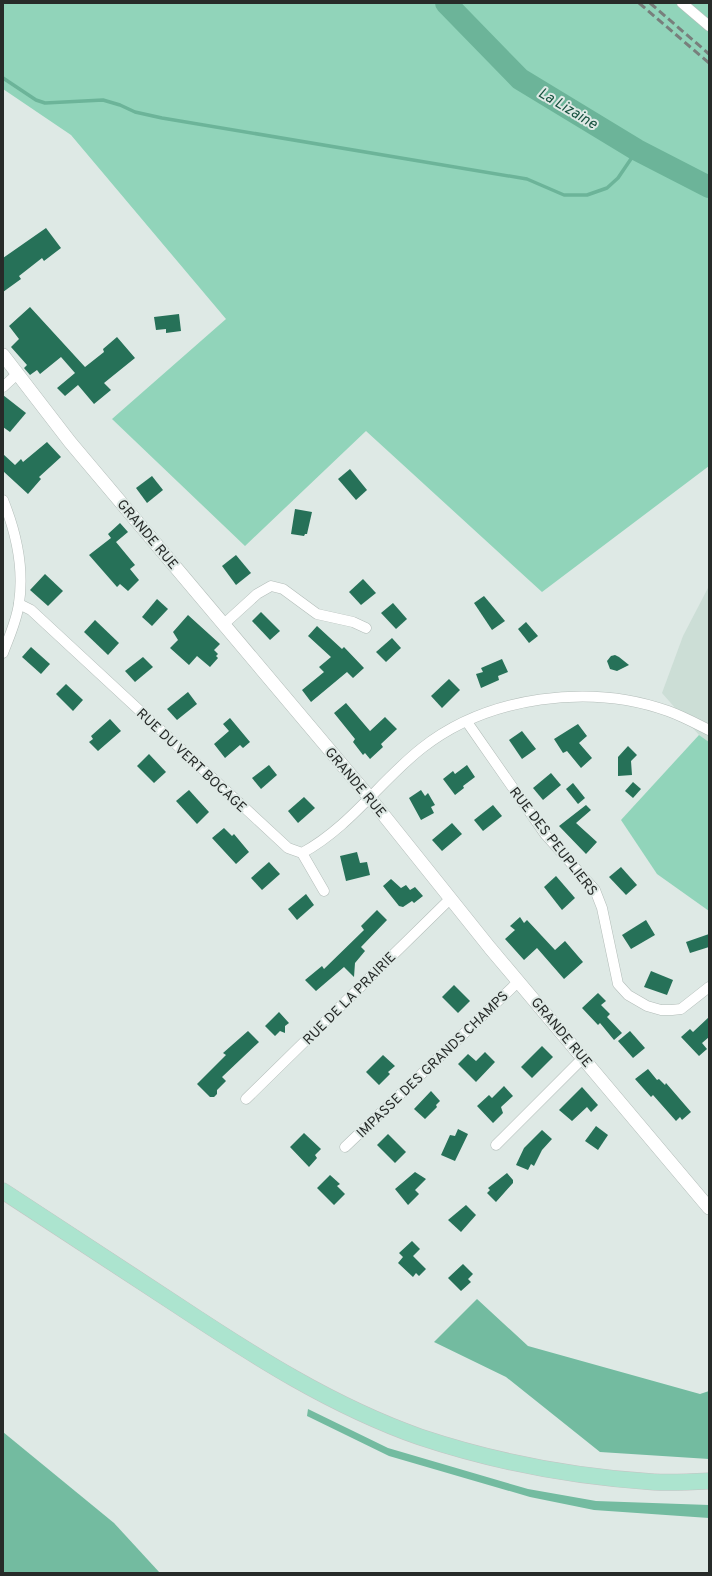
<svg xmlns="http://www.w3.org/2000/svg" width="712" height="1576" font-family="Overpass,sans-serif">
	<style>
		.built { fill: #ccded6 }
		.green { fill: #91d4ba }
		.forest { fill: #73bba0 }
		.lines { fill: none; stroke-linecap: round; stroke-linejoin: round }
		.stream { stroke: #6cb499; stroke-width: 3.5 }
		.river { stroke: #6cb499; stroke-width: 22 }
		.building { fill: #267158 }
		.minor-casing { stroke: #b3bdb9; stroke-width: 11 }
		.tertiary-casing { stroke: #b3bdb9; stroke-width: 14 }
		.primary-casing { stroke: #c3c4c3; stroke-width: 17 }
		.minor { stroke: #fff; stroke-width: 10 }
		.tertiary { stroke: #fff; stroke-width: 13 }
		.primary { stroke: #ace4cf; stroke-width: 16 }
		.rail { stroke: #787f7c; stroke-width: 3; stroke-dasharray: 8 4; stroke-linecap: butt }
		.labels { text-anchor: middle; stroke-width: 4; stroke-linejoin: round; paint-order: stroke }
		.street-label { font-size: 14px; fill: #272b29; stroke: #dee9e5 }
		.water-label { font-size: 15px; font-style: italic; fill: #17523f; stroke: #dee9e5 }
	</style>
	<rect width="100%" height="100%" fill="#dee9e5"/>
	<!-- built -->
	<polygon class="built" points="709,586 709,742 699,735 662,693 683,636"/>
	<!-- green -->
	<g class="green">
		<polygon points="3,3 709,3 709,466 542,592 366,431 245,546 112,419 226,319 71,135 3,89"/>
		<polygon points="699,735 709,742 709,911 657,874 621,820"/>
	</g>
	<!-- forest -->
	<g class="forest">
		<polygon points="477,1299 528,1346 700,1394 709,1391 709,1459 600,1452 506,1377 434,1342"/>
		<polygon points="308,1409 388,1448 528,1489 596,1501 709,1505 709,1518 594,1510 530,1497 389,1456 307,1416"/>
		<polygon points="3,1432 114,1523 160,1573 3,1573"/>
	</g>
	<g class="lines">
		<!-- stream -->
		<polyline class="stream" points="3,78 36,100 45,103 103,100 120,105 135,112 162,118 527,179 564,195 587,195 607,188 618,178 637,150"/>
		<!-- river -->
		<polyline class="river" points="446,3 520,79 637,150 709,187"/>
	</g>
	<!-- building -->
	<g class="building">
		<polygon points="46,228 61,248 44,261 42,258 19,276 21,279 3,292 3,258"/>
		<polygon points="30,307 85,367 104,352 103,349 117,337 135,358 104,383 111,390 94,404 78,385 65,396 57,388 75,373 61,357 40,374 37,370 30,375 24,368 27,365 11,347 19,339 9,326"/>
		<polygon points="179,314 181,331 166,333 166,329 156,330 154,317"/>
		<polygon points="3,395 26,413 10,432 3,427"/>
		<polygon points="47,442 61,457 39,477 41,479 28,494 3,471 3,454 15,465 21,459 23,462"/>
		<polygon points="350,469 367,490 356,500 338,479"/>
		<polygon points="152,476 163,490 147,503 136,488"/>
		<polygon points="295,509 312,512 307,534 305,534 304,536 291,534"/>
		<polygon points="120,523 128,532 116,542 135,565 130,569 139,580 128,591 120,584 117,587 89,555 111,538 108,534"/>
		<polygon points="236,555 251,573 236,585 222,566"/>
		<polygon points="45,574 63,591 48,606 30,590"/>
		<polygon points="363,579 376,593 361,605 349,592"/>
		<polygon points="484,596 505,621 492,630 474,603"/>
		<polygon points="157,599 168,609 152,626 142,617"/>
		<polygon points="393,603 407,619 396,629 381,613"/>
		<polygon points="261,612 280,631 270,640 252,621"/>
		<polygon points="188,615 220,644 214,650 218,654 216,656 218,658 210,667 197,656 189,665 170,648 178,640 173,632"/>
		<polygon points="95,620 119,643 108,655 84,632"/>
		<polygon points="526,622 538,636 529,643 518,629"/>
		<polygon points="317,626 342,649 344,647 364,668 353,678 347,672 311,702 302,690 324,672 319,667 331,657 308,636"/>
		<polygon points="392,638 401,648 386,662 376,652"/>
		<polygon points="31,647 50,664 41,674 22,657"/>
		<polygon points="615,655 619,657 629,665 617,671 610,669 607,661 611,656"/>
		<polygon points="143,657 153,667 135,682 125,671"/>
		<polygon points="502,659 508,672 498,676 499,680 481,688 476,674 483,672 481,668"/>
		<polygon points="449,679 460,690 442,708 431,696"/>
		<polygon points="66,684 83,700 73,711 56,694"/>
		<polygon points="188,692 197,704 177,720 167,709"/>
		<polygon points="346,703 370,731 385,717 397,729 381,744 383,747 370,759 365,753 363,755 353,742 355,739 334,713"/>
		<polygon points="230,718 250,742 243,748 240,745 225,758 214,744 229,731 223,724"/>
		<polygon points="110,719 121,731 98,751 89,742 93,739 91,736"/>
		<polygon points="578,724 587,736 579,743 592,758 581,768 567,751 563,753 554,739"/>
		<polygon points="522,731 536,749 522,759 509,740"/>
		<polygon points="628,746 637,755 631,761 632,775 618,776 618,757"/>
		<polygon points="149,754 166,772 154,783 137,766"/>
		<polygon points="269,765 277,775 261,789 252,778"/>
		<polygon points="467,765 475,777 463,786 464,788 455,795 443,779 453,771 455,774"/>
		<polygon points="551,773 561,785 543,800 533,788"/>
		<polygon points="633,782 641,789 633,798 625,791"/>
		<polygon points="573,783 585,798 578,804 566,789"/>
		<polygon points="189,790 209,812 197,824 176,801"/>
		<polygon points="421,790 425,796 428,793 435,805 431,807 434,813 421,820 409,798"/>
		<polygon points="304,797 315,808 298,823 288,811"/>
		<polygon points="493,805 502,816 483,831 474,820"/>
		<polygon points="586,805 591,810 576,823 597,842 586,854 559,826"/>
		<polygon points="452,823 462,834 442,851 432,840"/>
		<polygon points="224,828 232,836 234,834 249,852 236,864 212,838"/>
		<polygon points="357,852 360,863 367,862 370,875 346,881 340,856"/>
		<polygon points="269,862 280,874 262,890 251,878"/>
		<polygon points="621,867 637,885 626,895 609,877"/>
		<polygon points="556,876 575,898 562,910 544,887"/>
		<polygon points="391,879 401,888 406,885 410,890 415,887 423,896 414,903 412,901 403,907 399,906 383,886"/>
		<polygon points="306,894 314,905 297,920 288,909"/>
		<polygon points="377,910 387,920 361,947 365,951 355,963 354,977 344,967 316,991 305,980 322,966 324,969 364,930 361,926"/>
		<polygon points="520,917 524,923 527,920 555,950 565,941 583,962 564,979 537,948 524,960 505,939 515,930 510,926"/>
		<polygon points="646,920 655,935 631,949 622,935"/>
		<polygon points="709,934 709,947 690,953 686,942"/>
		<polygon points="651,971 673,980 667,995 644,987"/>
		<polygon points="454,985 470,1001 458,1013 442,997"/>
		<polygon points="598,993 606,1001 601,1005 610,1014 607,1017 622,1033 614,1040 600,1023 598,1025 582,1008"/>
		<polygon points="279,1012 289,1023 285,1026 285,1033 280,1031 275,1036 265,1026"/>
		<polygon points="709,1017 709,1037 702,1043 707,1049 699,1056 681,1037 690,1029 693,1032"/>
		<polygon points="248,1031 259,1042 222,1077 226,1081 217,1090 217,1094 214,1097 210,1097 197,1084 226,1055 223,1053"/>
		<polygon points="630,1031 645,1048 633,1058 618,1041"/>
		<polygon points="542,1046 553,1057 532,1078 521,1067"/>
		<polygon points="485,1052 495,1062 476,1082 458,1064 468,1054 476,1061"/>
		<polygon points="383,1055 395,1066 388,1072 390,1074 379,1085 366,1072"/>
		<polygon points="648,1069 657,1080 659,1079 665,1085 666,1083 691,1112 682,1120 680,1117 676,1121 653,1095 651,1097 635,1079"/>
		<polygon points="504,1086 513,1096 501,1107 503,1113 493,1123 477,1106 489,1095 492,1098"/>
		<polygon points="582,1087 598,1105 591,1112 587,1107 572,1121 559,1110"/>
		<polygon points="431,1091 440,1101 436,1105 437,1107 425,1119 414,1109"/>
		<polygon points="596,1126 608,1135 598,1150 585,1141"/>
		<polygon points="458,1129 468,1134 455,1161 441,1155 450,1135 455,1136"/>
		<polygon points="542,1130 552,1139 542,1150 534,1166 531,1164 528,1170 516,1165 524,1148"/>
		<polygon points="304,1133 321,1149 315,1155 317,1158 309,1167 290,1147"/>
		<polygon points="388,1134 406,1152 395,1163 377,1145"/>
		<polygon points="415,1172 426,1179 415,1190 419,1194 408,1205 395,1189"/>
		<polygon points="507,1173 513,1180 513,1183 496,1202 487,1193 490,1190 488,1188"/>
		<polygon points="330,1175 340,1184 337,1186 345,1194 334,1205 317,1188"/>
		<polygon points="466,1205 476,1215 461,1232 448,1220"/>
		<polygon points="412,1241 420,1249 413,1256 426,1269 419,1276 416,1273 413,1277 398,1263 403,1257 399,1253"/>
		<polygon points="463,1264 473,1274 468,1279 471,1282 461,1291 448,1278"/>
	</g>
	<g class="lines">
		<!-- minor casing -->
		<g class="minor-casing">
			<g id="minor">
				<polyline points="682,3 709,26"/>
				<polyline points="3,387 16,375"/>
				<path d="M3,500C16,532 24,569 19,603C17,620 9,637 3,653"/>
				<path d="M19,604L31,610L288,848L302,853C350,827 380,781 422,748C488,696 590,683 668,711C682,716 695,723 709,730"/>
				<polyline points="224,624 257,594 271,586 283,589 317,614 353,622 366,628"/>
				<polyline points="467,722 545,834 595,890 602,908 618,984 628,995 647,1006 661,1010 672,1010 681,1009 709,987"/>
				<polyline points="302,853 324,891"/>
				<polyline points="246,1099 451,898"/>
				<polyline points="496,1145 583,1058"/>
				<polyline points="345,1147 519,981"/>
			</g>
		</g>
		<!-- tertiary casing -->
		<g class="tertiary-casing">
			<polyline id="tertiary" points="3,355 70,442 370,798 490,948 709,1208"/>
		</g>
		<!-- primary casing -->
		<g class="primary-casing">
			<path id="primary" d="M3,1191C61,1229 119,1267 177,1305C254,1356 332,1406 420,1437C495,1462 576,1477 654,1482C672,1483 691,1482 709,1481"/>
		</g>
		<!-- minor -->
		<use href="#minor" class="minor"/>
		<!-- tertiary -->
		<use href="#tertiary" class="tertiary"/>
		<!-- primary -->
		<use href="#primary" class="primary"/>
		<!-- rail -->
		<g class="rail">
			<polyline points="639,3 709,63"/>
			<polyline points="650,3 709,54"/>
		</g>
	</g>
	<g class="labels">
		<!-- street labels -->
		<g class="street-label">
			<text transform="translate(148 534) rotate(50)" y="5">GRANDE RUE</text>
			<text transform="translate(192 760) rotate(43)" y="5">RUE DU VERT BOCAGE</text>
			<text transform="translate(356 782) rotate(50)" y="5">GRANDE RUE</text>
			<text transform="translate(554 841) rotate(52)" y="5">RUE DES PEUPLIERS</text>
			<text transform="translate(349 998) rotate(-45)" y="5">RUE DE LA PRAIRIE</text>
			<text transform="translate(562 1032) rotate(50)" y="5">GRANDE RUE</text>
			<text transform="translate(432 1064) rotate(-44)" y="5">IMPASSE DES GRANDS CHAMPS</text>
		</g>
		<!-- water labels -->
		<g class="water-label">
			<text transform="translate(568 108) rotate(31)" y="5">La Lizaine</text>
		</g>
	</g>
	<!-- border -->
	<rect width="712" height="1576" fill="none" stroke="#272b29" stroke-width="8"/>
</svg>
